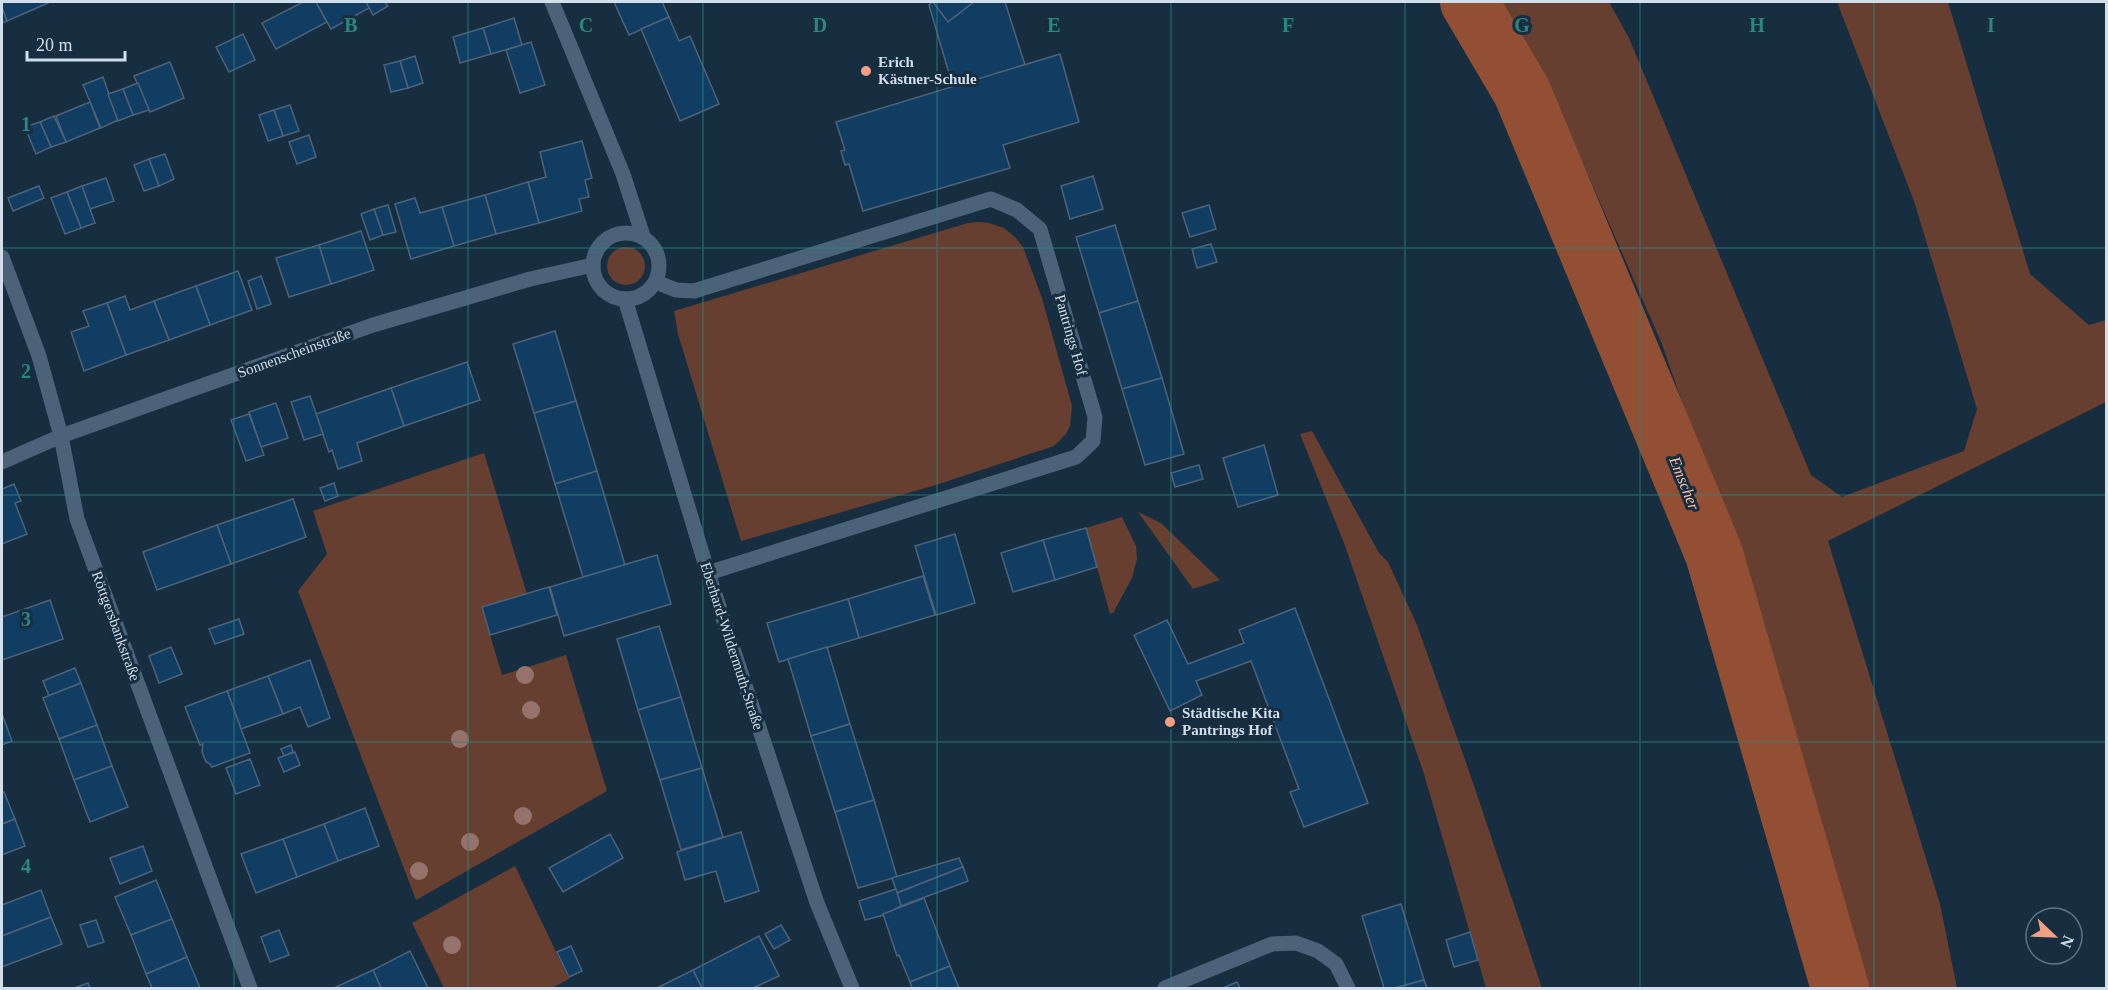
<svg xmlns="http://www.w3.org/2000/svg" width="2108" height="990" font-family="'Times New Roman',serif">
	<style>
		.green { fill: #673f30 }
		.lines { fill: none; stroke-linecap: round; stroke-linejoin: round }
		.river { stroke: #924f34; stroke-width: 58 }
		.building { fill: #113d62; stroke: #4c637a; stroke-width: 1.5 }
		.street { stroke: #4b6278; stroke-width: 15 }
		.tree { fill: #95736b }
		.grid { fill: none; stroke: #2c8681; stroke-width: 1.5; stroke-opacity: 0.55 }
		.poi-dot { fill: #f2a081; stroke: #172d40; stroke-width: 2 }
		.labels { text-anchor: middle; stroke-width: 6; stroke-linejoin: round; paint-order: stroke }
		.poi-label { font-size: 15px; font-weight: bold; fill: #d1deeb; stroke: #172d40; text-anchor: start }
		.street-label { font-size: 15px; fill: #d1deeb; stroke: #172d40 }
		.water-label { font-size: 16px; font-style: italic; fill: #fbbea7; stroke: #172d40 }
		.grid-label { font-size: 20px; text-anchor: middle; font-weight: bold; fill: #2c8681; stroke: #172d40; stroke-width: 6; stroke-linejoin: round; paint-order: stroke }
	</style>
	<rect width="100%" height="100%" fill="#172d40"/>
	<!-- green -->
	<g class="green">
		<polygon points="1501,2 1609,2 1629,38 1811,475 1842,497 1964,451 1977,409 1914,201 1837,2 1948,2 2030,274 2089,325 2106,320 2106,402 1828,541 1940,904 1957,988 1861,988 1857,969 1745,584 1662,344 1556,102"/>
		<polygon points="979,222 989,223 1004,228 1015,237 1023,247 1042,298 1072,406 1070,426 1066,434 1054,446 936,485 741,541 678,334 674,311 968,223"/>
		<circle cx="626" cy="266" r="19"/>
		<polygon points="1312,431 1379,553 1388,562 1417,625 1469,771 1542,988 1486,988 1424,774 1344,543 1300,434"/>
		<polygon points="484,453 527,594 482,608 502,675 566,655 607,791 416,900 298,591 327,554 313,511"/>
		<polygon points="1138,512 1161,523 1220,580 1193,589"/>
		<polygon points="1122,517 1136,546 1137,559 1132,578 1114,611 1115,612 1110,614 1086,528"/>
		<polygon points="515,866 569,979 552,988 444,988 412,923"/>
	</g>
	<g class="lines">
		<!-- river -->
		<polyline class="river" points="1469,2 1522,92 1714,554 1840,988"/>
	</g>
	<!-- building -->
	<g class="building">
		<polygon points="2,2 47,2 48,3 7,21 2,8"/>
		<polygon points="303,2 316,2 327,22 276,49 262,23"/>
		<polygon points="316,2 366,2 369,8 331,29"/>
		<polygon points="366,2 385,2 388,6 373,15"/>
		<polygon points="614,2 662,2 669,17 629,35"/>
		<polygon points="932,2 974,2 948,22"/>
		<polygon points="933,2 948,22 974,2 1005,2 1025,65 953,87 929,5"/>
		<polygon points="2,8 7,21 2,23"/>
		<polygon points="669,17 679,41 690,36 719,104 680,121 641,29"/>
		<polygon points="514,18 522,45 491,54 483,28"/>
		<polygon points="483,28 491,54 460,63 453,37"/>
		<polygon points="243,34 255,60 229,72 216,47"/>
		<polygon points="531,42 545,85 520,93 506,50"/>
		<polygon points="1060,54 1079,122 1003,145 1010,168 863,211 849,164 845,165 841,151 845,150 836,122"/>
		<polygon points="415,56 423,83 408,88 400,61"/>
		<polygon points="400,61 408,88 391,92 384,65"/>
		<polygon points="170,62 184,98 150,112 134,76"/>
		<polygon points="103,77 118,120 101,128 83,85"/>
		<polygon points="138,83 149,110 133,115 123,89"/>
		<polygon points="123,89 133,115 118,121 108,94"/>
		<polygon points="90,102 100,128 66,142 56,116"/>
		<polygon points="290,105 299,131 283,136 274,110"/>
		<polygon points="274,110 283,136 268,141 259,115"/>
		<polygon points="54,116 66,142 51,147 40,122"/>
		<polygon points="40,122 51,147 36,154 25,127"/>
		<polygon points="309,135 316,157 297,164 289,142"/>
		<polygon points="582,141 592,178 585,180 589,197 579,199 582,211 539,223 528,182 546,177 540,152"/>
		<polygon points="165,154 174,179 159,186 149,159"/>
		<polygon points="149,159 159,186 144,191 134,165"/>
		<polygon points="1093,176 1103,209 1070,219 1061,186"/>
		<polygon points="106,178 114,201 90,209 82,186"/>
		<polygon points="528,182 539,223 496,234 485,195"/>
		<polygon points="39,186 44,198 13,211 8,198"/>
		<polygon points="82,186 95,223 81,228 67,192"/>
		<polygon points="67,192 81,228 65,234 51,198"/>
		<polygon points="485,195 496,234 454,246 442,207"/>
		<polygon points="415,198 420,213 442,207 454,246 411,259 395,204"/>
		<polygon points="388,205 396,232 383,235 374,209"/>
		<polygon points="1209,205 1216,229 1190,237 1182,213"/>
		<polygon points="374,209 383,235 370,240 361,214"/>
		<polygon points="1115,225 1138,301 1099,313 1076,237"/>
		<polygon points="361,231 374,270 331,284 319,245"/>
		<polygon points="1211,244 1217,262 1197,268 1192,249"/>
		<polygon points="319,245 331,284 289,297 276,258"/>
		<polygon points="238,271 252,310 210,325 196,286"/>
		<polygon points="261,276 271,304 257,309 248,281"/>
		<polygon points="196,286 210,325 169,340 154,301"/>
		<polygon points="125,296 130,310 154,301 169,340 126,355 107,303"/>
		<polygon points="1138,301 1162,378 1122,389 1099,313"/>
		<polygon points="107,303 126,355 84,371 71,332 89,326 83,311"/>
		<polygon points="555,331 576,401 534,413 513,344"/>
		<polygon points="467,362 480,400 404,426 391,388"/>
		<polygon points="1162,378 1184,454 1145,465 1122,389"/>
		<polygon points="391,388 404,426 357,443 362,461 338,469 332,450 329,452 316,414"/>
		<polygon points="310,396 323,434 304,440 291,402"/>
		<polygon points="576,401 597,471 555,484 534,413"/>
		<polygon points="276,403 288,438 261,447 249,412"/>
		<polygon points="249,414 264,455 246,461 231,420"/>
		<polygon points="1264,445 1278,495 1238,507 1223,458"/>
		<polygon points="1199,465 1203,479 1175,487 1171,473"/>
		<polygon points="597,471 625,565 583,577 555,484"/>
		<polygon points="334,483 338,496 325,501 320,488"/>
		<polygon points="14,484 21,501 15,503 27,534 2,544 2,489"/>
		<polygon points="293,499 306,537 231,564 217,525"/>
		<polygon points="217,525 231,564 157,590 143,552"/>
		<polygon points="1086,528 1097,567 1055,580 1043,540"/>
		<polygon points="955,534 975,603 936,615 915,546"/>
		<polygon points="1043,540 1055,580 1013,592 1001,553"/>
		<polygon points="657,555 671,604 564,636 550,587"/>
		<polygon points="923,576 935,615 859,638 848,599"/>
		<polygon points="549,587 557,615 490,635 482,607"/>
		<polygon points="848,599 859,638 779,662 767,623"/>
		<polygon points="50,600 63,639 2,660 2,617"/>
		<polygon points="1295,608 1368,803 1304,827 1290,792 1299,789 1251,661 1196,681 1202,695 1170,711 1134,635 1167,620 1188,664 1244,643 1239,630"/>
		<polygon points="239,619 244,634 215,644 209,629"/>
		<polygon points="659,626 681,697 638,710 617,639"/>
		<polygon points="171,647 182,674 159,683 149,656"/>
		<polygon points="827,647 850,724 811,736 788,659"/>
		<polygon points="310,660 330,718 308,727 300,707 283,714 268,676"/>
		<polygon points="75,668 81,683 49,696 43,681"/>
		<polygon points="268,676 283,714 241,729 227,691"/>
		<polygon points="81,683 97,725 59,739 43,698"/>
		<polygon points="227,691 250,753 212,767 210,764 206,762 202,752 203,744 200,745 185,707"/>
		<polygon points="681,697 702,768 660,780 638,710"/>
		<polygon points="2,714 12,741 2,745"/>
		<polygon points="850,724 874,800 835,812 811,736"/>
		<polygon points="97,725 112,766 74,780 59,739"/>
		<polygon points="291,745 293,752 284,756 281,749"/>
		<polygon points="295,752 300,765 284,772 278,758"/>
		<polygon points="250,759 260,785 236,794 226,768"/>
		<polygon points="112,766 128,807 90,822 74,780"/>
		<polygon points="702,768 723,837 681,850 660,780"/>
		<polygon points="4,792 15,819 2,824 2,793"/>
		<polygon points="874,800 897,877 858,888 835,812"/>
		<polygon points="365,808 379,846 338,861 324,824"/>
		<polygon points="15,819 25,846 2,855 2,824"/>
		<polygon points="324,824 338,861 297,877 283,839"/>
		<polygon points="741,832 759,891 725,902 716,871 685,880 677,852"/>
		<polygon points="610,834 623,858 563,892 549,868"/>
		<polygon points="283,839 297,877 256,893 241,854"/>
		<polygon points="143,846 152,871 120,884 110,858"/>
		<polygon points="959,858 963,867 897,893 892,878"/>
		<polygon points="963,867 968,881 901,906 897,893"/>
		<polygon points="156,880 172,919 131,935 115,897"/>
		<polygon points="896,889 901,906 884,915 865,920 859,901"/>
		<polygon points="41,890 51,917 2,936 2,905"/>
		<polygon points="924,898 950,966 910,982 899,955 897,956 883,914"/>
		<polygon points="1401,904 1424,980 1395,988 1384,988 1362,916"/>
		<polygon points="51,917 62,944 2,967 2,936"/>
		<polygon points="172,919 187,957 146,974 131,935"/>
		<polygon points="96,920 104,942 88,947 80,925"/>
		<polygon points="781,925 790,940 774,949 765,934"/>
		<polygon points="279,930 289,955 270,962 261,937"/>
		<polygon points="1470,932 1478,960 1454,967 1446,940"/>
		<polygon points="759,936 779,976 753,988 702,988 693,970"/>
		<polygon points="571,946 582,971 569,977 557,952"/>
		<polygon points="410,951 428,988 381,988 373,970"/>
		<polygon points="187,957 200,988 152,988 146,974"/>
		<polygon points="950,966 959,988 912,988 910,982"/>
		<polygon points="373,970 381,988 337,988 336,987"/>
		<polygon points="693,970 702,988 657,988"/>
		<polygon points="1424,980 1427,988 1395,988"/>
		<polygon points="1237,982 1240,988 1223,988"/>
		<polygon points="88,983 90,988 74,988"/>
	</g>
	<g class="lines">
		<!-- street -->
		<g class="street">
			<polyline points="552,2 623,174 643,236"/>
			<circle cx="626" cy="266" r="33"/>
			<polyline points="2,257 39,356 61,436 77,519 250,988"/>
			<polyline points="656,282 676,290 694,291 991,199 1017,210 1040,229 1095,417 1093,441 1076,457 708,573"/>
			<polyline points="625,299 708,573 817,903 852,988"/>
			<polyline points="2,462 61,436 373,325 530,279 593,265"/>
			<polyline points="1165,988 1272,944 1296,943 1318,951 1336,964 1348,988"/>
		</g>
	</g>
	<!-- trees -->
	<g class="tree">
		<circle cx="525" cy="675" r="9"/>
		<circle cx="531" cy="710" r="9"/>
		<circle cx="460" cy="739" r="9"/>
		<circle cx="523" cy="816" r="9"/>
		<circle cx="470" cy="842" r="9"/>
		<circle cx="419" cy="871" r="9"/>
		<circle cx="452" cy="945" r="9"/>
	</g>
	<!-- grid -->
	<path class="grid" d="M234,2V988M468,2V988M703,2V988M937,2V988M1171,2V988M1405,2V988M1640,2V988M1874,2V988M2,248H2106M2,495H2106M2,742H2106"/>
	<!-- markers -->
	<g class="poi-dot">
		<circle cx="866" cy="71" r="6"/>
		<circle cx="1170" cy="722" r="6"/>
	</g>
	<g class="labels">
		<!-- poi labels -->
		<g class="poi-label">
			<text x="878" y="67">Erich<tspan x="878" dy="17">Kästner-Schule</tspan></text>
			<text x="1182" y="718">Städtische Kita<tspan x="1182" dy="17">Pantrings Hof</tspan></text>
		</g>
		<!-- street labels -->
		<g class="street-label">
			<text transform="translate(1071 335) rotate(74)" y="5">Pantrings Hof</text>
			<text transform="translate(294 353) rotate(-20)" y="5">Sonnenscheinstraße</text>
			<text transform="translate(116 626) rotate(70)" y="5">Röttgersbankstraße</text>
			<text transform="translate(732 646) rotate(72)" y="5">Eberhard-Wildermuth-Straße</text>
		</g>
		<!-- water labels -->
		<g class="water-label">
			<text transform="translate(1685 483) rotate(68)" y="6">Emscher</text>
		</g>
	</g>
	<g class="grid-label">
		<text x="351" y="32">B</text>
		<text x="586" y="32">C</text>
		<text x="820" y="32">D</text>
		<text x="1054" y="32">E</text>
		<text x="1288" y="32">F</text>
		<text x="1522" y="32">G</text>
		<text x="1757" y="32">H</text>
		<text x="1991" y="32">I</text>
		<text x="26" y="131">1</text>
		<text x="26" y="378">2</text>
		<text x="26" y="626">3</text>
		<text x="26" y="873">4</text>
	</g>
	<!-- border -->
	<rect width="2108" height="990" fill="none" stroke="#d1deeb" stroke-width="6"/>
	<!-- north arrow -->
	<g transform="translate(2054 936) rotate(113)"><circle r="28" fill="#172d40" stroke="#617484" stroke-width="1.5"/>
	<path d="M0-4.5L10 22L0 15L-10 22Z" fill="#f2a081"/>
	<text y="-9" font-size="16" font-weight="bold" text-anchor="middle" fill="#d1deeb">N</text>
	</g>
	<!-- scale -->
	<path d="M27 51v9h98v-9" fill="none" stroke="#d1deeb" stroke-width="3"/>
	<text x="36" y="51" font-size="18" fill="#d1deeb" stroke="#172d40" stroke-width="4.5" paint-order="stroke">20 m</text>
</svg>
